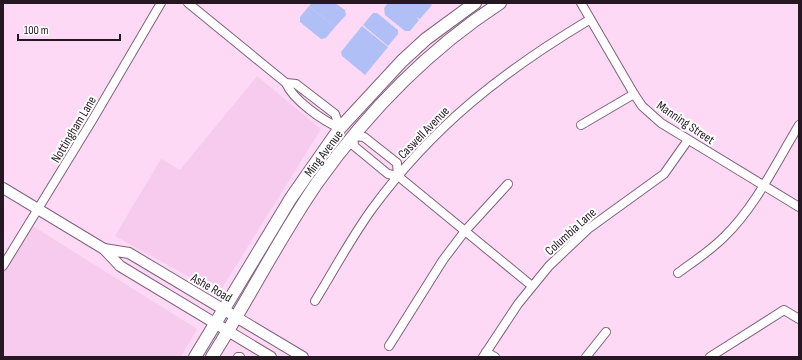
<svg xmlns="http://www.w3.org/2000/svg" width="802" height="360" font-family="'Sofia Sans Condensed',sans-serif">
	<style>
		.built { fill: #f6cbed }
		.green { fill: #b0bff6 }
		.lines { fill: none; stroke-linecap: round; stroke-linejoin: round }
		.minor-casing { stroke: #81617b; stroke-width: 10 }
		.tertiary-casing { stroke: #81617b; stroke-width: 12 }
		.secondary-casing { stroke: #81617b; stroke-width: 14 }
		.minor { stroke: #fff; stroke-width: 8 }
		.tertiary { stroke: #fff; stroke-width: 10 }
		.secondary { stroke: #fff; stroke-width: 12 }
		.labels { text-anchor: middle; stroke-width: 4; stroke-linejoin: round; paint-order: stroke }
		.street-label { font-size: 13px; fill: #251822; stroke: #fff }
	</style>
	<rect width="100%" height="100%" fill="#fdd9f6"/>
	<!-- built -->
	<g class="built">
		<polygon points="257,76 321,129 219,293 115,236 161,159 180,170"/>
		<polygon points="31,225 197,329 181,357 3,357 3,273"/>
	</g>
	<!-- green -->
	<g class="green">
		<polygon points="312,3 335,3 345,10 346,15 335,27 309,6"/>
		<polygon points="388,3 429,3 432,5 420,19 416,17 419,20 410,31 405,31 385,15 384,8"/>
		<polygon points="309,6 335,27 326,38 321,39 300,22 300,17"/>
		<polygon points="373,13 377,13 398,30 398,34 388,46 363,25"/>
		<polygon points="362,26 388,47 365,75 342,56 341,52"/>
	</g>
	<g class="lines">
		<!-- minor casing -->
		<g class="minor-casing">
			<g id="minor">
				<path d="M188,3L286,83C293,100 323,121 340,128"/>
				<polyline points="581,3 634,94 642,106 661,123 799,207"/>
				<polyline points="286,83 296,84 335,114 340,128"/>
				<polyline points="581,125 634,94"/>
				<polyline points="398,176 397,163 364,137 353,136 354,146 388,174 398,176 532,286"/>
				<polyline points="3,266 93,119 161,3"/>
				<path d="M678,273C693,262 710,251 724,237C756,206 776,163 799,125"/>
				<path d="M315,301C334,270 351,238 372,209C433,126 502,72 589,20"/>
				<polyline points="389,346 443,260 465,231 508,184"/>
				<polyline points="486,352 495,357"/>
				<polyline points="238,357 240,357"/>
				<polyline points="483,357 518,304 549,266 588,229 664,174 688,140"/>
				<polyline points="586,357 606,332"/>
				<polyline points="710,357 784,310 799,319"/>
			</g>
		</g>
		<!-- tertiary casing -->
		<g class="tertiary-casing">
			<g id="tertiary">
				<polyline points="3,188 104,249"/>
				<polyline points="271,357 120,266 104,249 129,253 303,357"/>
			</g>
		</g>
		<!-- secondary casing -->
		<g class="secondary-casing">
			<g id="secondary">
				<polyline points="195,357 291,198 340,128 402,61 426,39 475,3"/>
				<path d="M212,357C248,300 279,238 317,183C367,113 428,50 500,3"/>
			</g>
		</g>
		<!-- minor -->
		<use href="#minor" class="minor"/>
		<!-- tertiary -->
		<use href="#tertiary" class="tertiary"/>
		<!-- secondary -->
		<use href="#secondary" class="secondary"/>
	</g>
	<g class="labels">
		<!-- street labels -->
		<g class="street-label">
			<text transform="translate(686 122) rotate(34)" y="5">Manning Street</text>
			<text transform="translate(73 129) rotate(-59)" y="5">Nottingham Lane</text>
			<text transform="translate(423 132) rotate(-46)" y="5">Caswell Avenue</text>
			<text transform="translate(323 153) rotate(-53)" y="5">Ming Avenue</text>
			<text transform="translate(570 231) rotate(-42)" y="5">Columbia Lane</text>
			<text transform="translate(212 287) rotate(30)" y="5">Ashe Road</text>
		</g>
	</g>
	<!-- border -->
	<rect width="802" height="360" fill="none" stroke="#251822" stroke-width="8"/>
	<!-- scale -->
	<path d="M18 34v6h102v-6" fill="none" stroke="#251822" stroke-width="2"/>
	<text x="24" y="34" font-size="12" fill="#251822" stroke="#ffffff" stroke-width="3" paint-order="stroke">100 m</text>
</svg>
